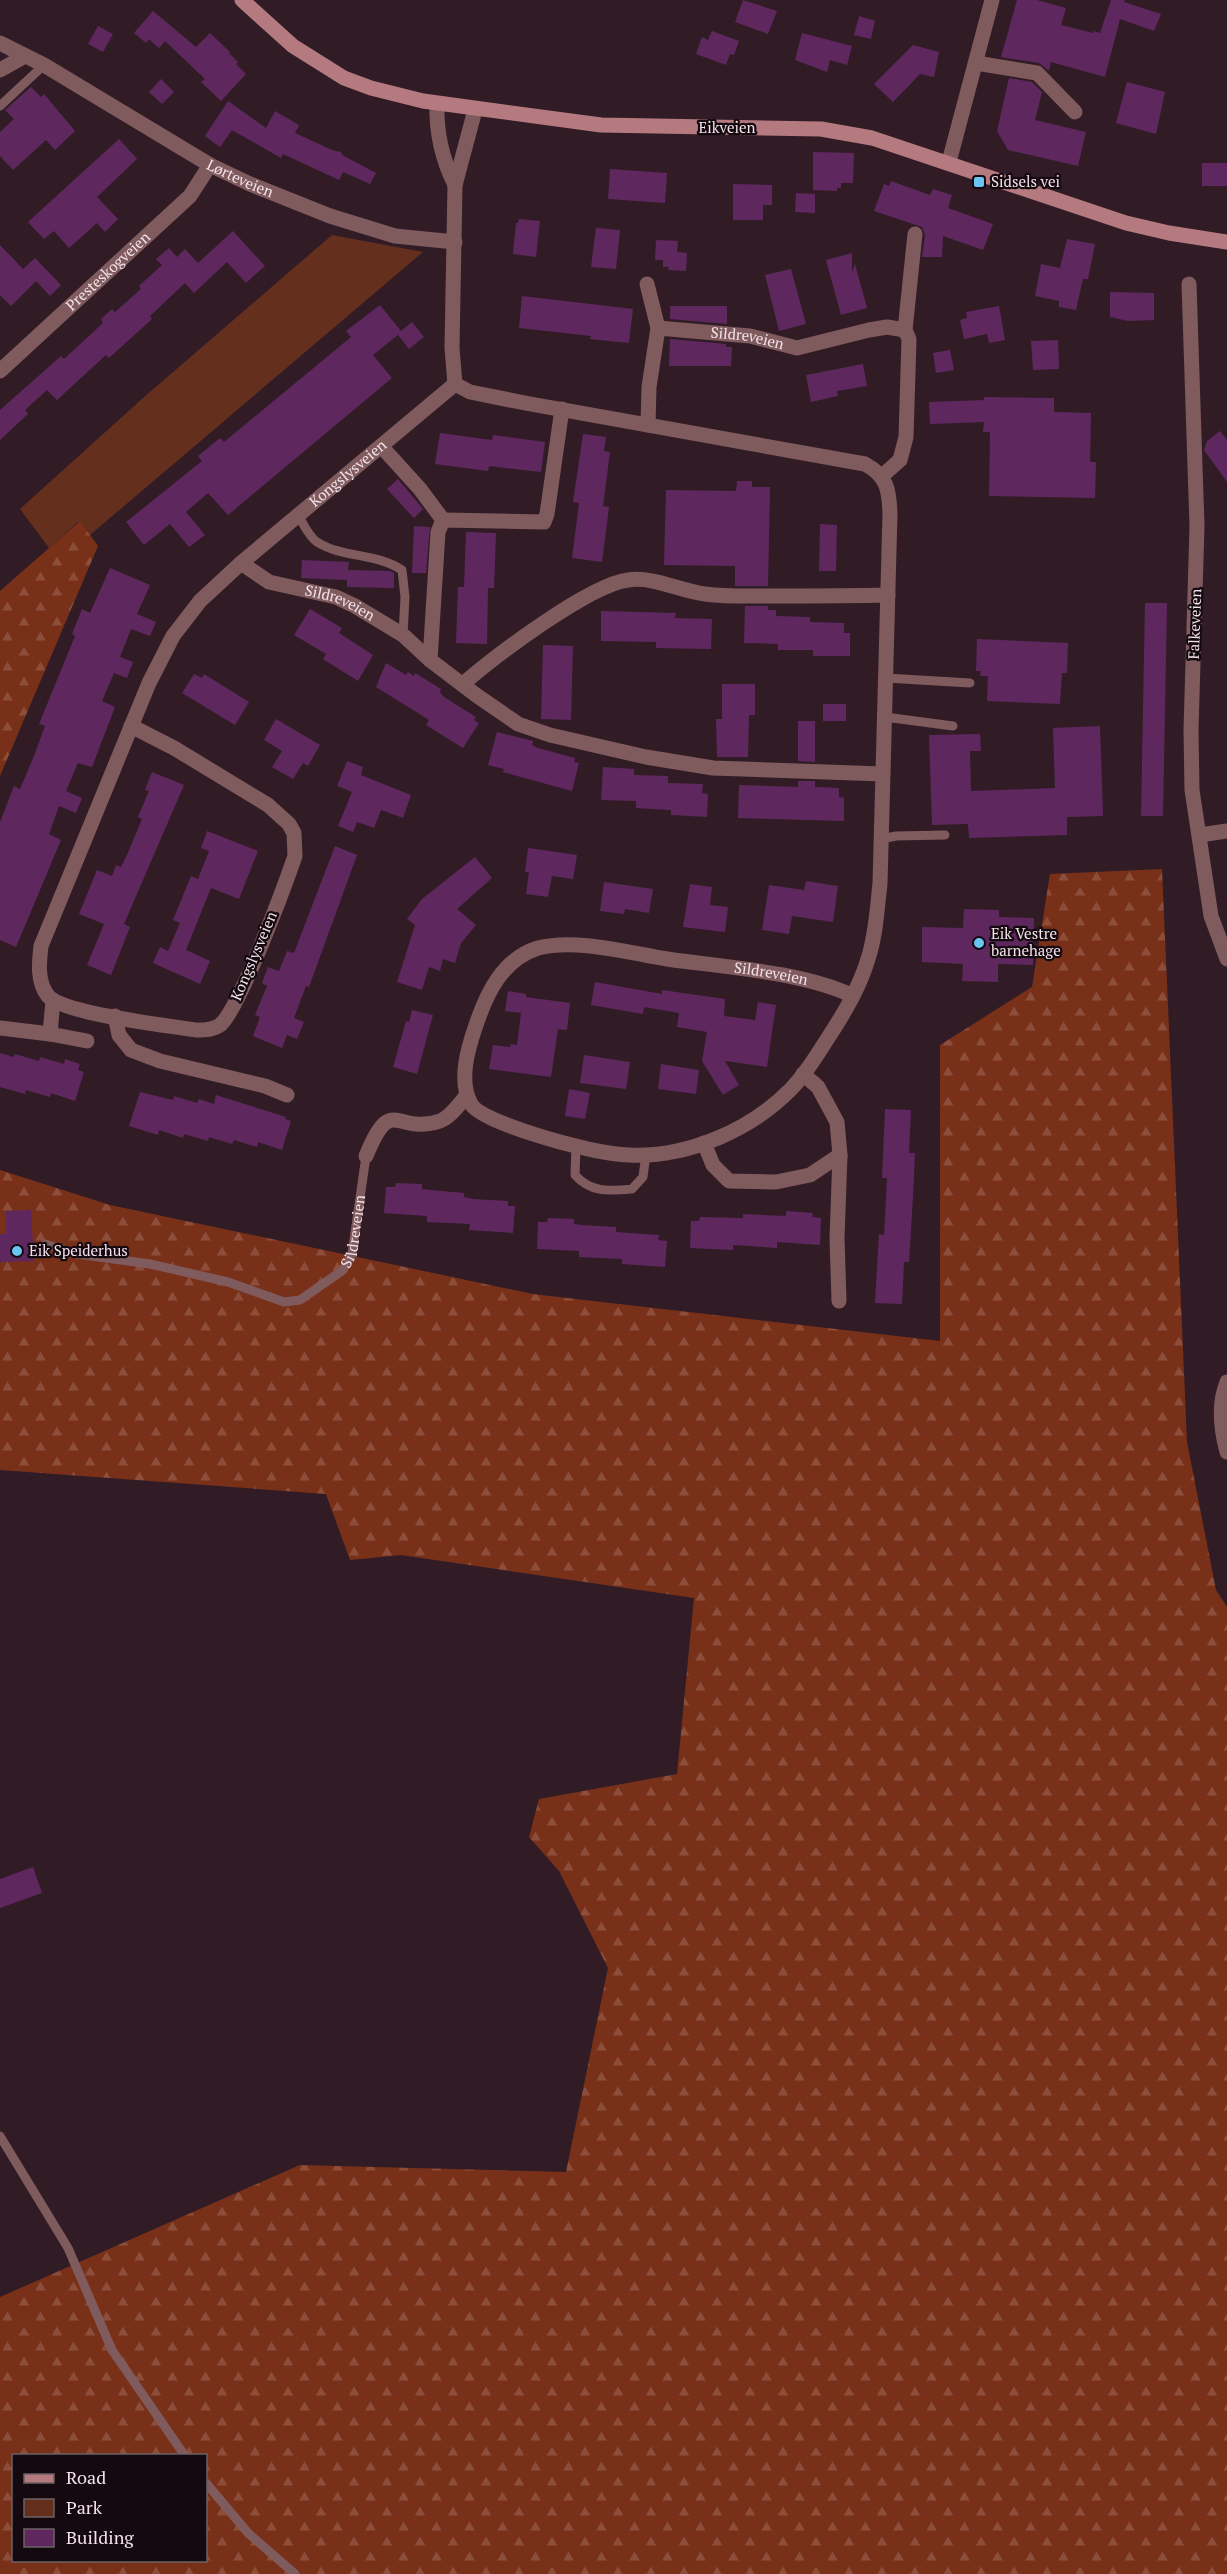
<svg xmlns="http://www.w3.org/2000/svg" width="1227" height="2574" font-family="'PT Serif',serif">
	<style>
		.green { fill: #652f1e }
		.forest { fill: url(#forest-firs); fill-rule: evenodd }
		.building { fill: #5e285f }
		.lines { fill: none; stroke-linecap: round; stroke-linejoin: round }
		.service { stroke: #805b5e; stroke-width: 9 }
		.minor { stroke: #805b5e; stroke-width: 15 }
		.secondary { stroke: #b57a7f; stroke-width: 15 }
		.poi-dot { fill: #69c4f1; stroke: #13090e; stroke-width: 2 }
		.labels { text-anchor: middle; stroke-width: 4.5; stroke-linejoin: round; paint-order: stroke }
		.street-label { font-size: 15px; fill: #f2e2e9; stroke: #13090e }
		.poi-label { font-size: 15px; fill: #f2e2e9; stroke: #13090e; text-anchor: start }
	</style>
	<defs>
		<pattern id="forest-firs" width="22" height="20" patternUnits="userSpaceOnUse" patternTransform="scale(1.5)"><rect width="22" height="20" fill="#793018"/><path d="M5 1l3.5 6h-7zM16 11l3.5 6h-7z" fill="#8c4e3a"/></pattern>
	</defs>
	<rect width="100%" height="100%" fill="#311c26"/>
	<!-- green -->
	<polygon class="green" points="332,235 423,252 90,535 79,521 49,548 20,509 143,398"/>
	<!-- forest -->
	<g class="forest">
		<polygon points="80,521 98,546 0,776 0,591"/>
		<path d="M1162,869L1187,1442L1216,1590L1227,1607V2574H0V2297L300,2165L566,2172L608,1968L559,1871L529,1837L539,1799L677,1774L694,1598L401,1555L350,1560L326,1494L0,1470V1170L110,1205L533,1294L940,1341V1045L1032,987L1050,874ZM14,2456H206V2560H14Z"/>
	</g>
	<!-- building -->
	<g class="building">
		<polygon points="743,0 777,11 768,34 735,22"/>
		<polygon points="1017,0 1037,0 1066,8 1061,25 1093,33 1093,31 1100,33 1111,0 1125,0 1124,2 1161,14 1154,31 1120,19 1105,77 1051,62 1049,71 1039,63 1001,57"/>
		<polygon points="153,11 196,47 210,33 230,52 229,53 238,62 236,64 246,74 221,101 201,82 205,79 165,41 159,48 149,39 146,43 134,33"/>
		<polygon points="859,16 875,21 871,39 854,35"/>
		<polygon points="98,26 113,34 103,52 88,44"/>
		<polygon points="712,31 739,41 734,55 730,54 726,65 696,54 702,37 708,40"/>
		<polygon points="802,33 852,46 847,65 830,60 827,72 795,60"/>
		<polygon points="913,45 939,52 934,77 920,74 893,102 874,84"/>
		<polygon points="1009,78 1032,82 1042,92 1035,120 1086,132 1078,166 1008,150 997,131"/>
		<polygon points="161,79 174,92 162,104 149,92"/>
		<polygon points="1127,82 1165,92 1156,134 1116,123"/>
		<polygon points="31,87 41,97 44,94 75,131 55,150 46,140 13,170 0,156 0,132 14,119 5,110"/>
		<polygon points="228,101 266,128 275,111 299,125 295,133 332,150 341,152 342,155 376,173 370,184 343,172 339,180 283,154 281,158 232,130 220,147 205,136"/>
		<polygon points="119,139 137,159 97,197 118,219 105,232 97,223 69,248 54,231 44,239 28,222"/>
		<polygon points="813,152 854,153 853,183 841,183 841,188 837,188 837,191 813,190"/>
		<rect x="1202" y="163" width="25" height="23"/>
		<polygon points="610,169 667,173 665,203 608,199"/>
		<polygon points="891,181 930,195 933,189 952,195 948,208 993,224 983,250 943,236 942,257 922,257 925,235 922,227 874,211 884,184 889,186"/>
		<polygon points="733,184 772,185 772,205 763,205 763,220 733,220"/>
		<polygon points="796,193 815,194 815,213 795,212"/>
		<polygon points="519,219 540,221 536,257 513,254 516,223 518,223"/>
		<polygon points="596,228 620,230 616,269 591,267"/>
		<polygon points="233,231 265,266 246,283 227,262 194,293 185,283 150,316 152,319 109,358 106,355 57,400 47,390 25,410 28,414 0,440 0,410 61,356 64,359 103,323 101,319 112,309 115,312 141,289 139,286 162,265 156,259 169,248 177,257 185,249 198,263"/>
		<polygon points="1067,239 1095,244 1088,279 1083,279 1076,310 1059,307 1059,301 1035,296 1041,264 1060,268"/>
		<polygon points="656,240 678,241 677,252 687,253 686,271 668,270 669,267 663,267 663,260 655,260"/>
		<polygon points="0,245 23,269 35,258 61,285 50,296 36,281 11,306 0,295"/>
		<polygon points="852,253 852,273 855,264 867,308 841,315 826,260"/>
		<polygon points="791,269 806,324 779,331 765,275"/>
		<polygon points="1110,292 1154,293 1154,320 1128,321 1110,317"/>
		<polygon points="522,296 633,309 629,343 590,339 591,336 519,328"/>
		<polygon points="380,305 401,331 412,322 424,337 409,349 398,335 373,355 392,378 228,515 208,493 186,512 205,535 189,547 170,524 144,545 126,522 202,461 198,456 220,438 224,442 351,337 346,331"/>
		<polygon points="670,306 727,306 727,324 670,319"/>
		<polygon points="999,306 1005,340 989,343 987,334 964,339 960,320 967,318 966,312"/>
		<polygon points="670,339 726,344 726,347 732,347 731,366 669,366"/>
		<polygon points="1058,340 1059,369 1033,370 1031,341"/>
		<polygon points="950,350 954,370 936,373 933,353"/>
		<polygon points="863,364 867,386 837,391 838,396 811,402 806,375"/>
		<polygon points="984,397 1054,398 1054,412 1091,413 1090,462 1096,462 1095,498 989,496 990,432 983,432 984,422 930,424 929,402 984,400"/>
		<polygon points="1220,431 1227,440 1227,482 1204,450 1207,441"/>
		<polygon points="440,433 492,440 493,435 545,442 541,472 489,466 488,471 435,464"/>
		<polygon points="583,434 606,437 604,451 610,452 603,506 609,507 602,562 572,558 579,503 573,502"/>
		<polygon points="398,479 423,509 414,518 387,489"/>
		<polygon points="737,481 752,481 752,487 770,487 768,586 735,586 735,566 664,565 666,490 736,491"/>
		<polygon points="820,524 837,525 836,571 819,571"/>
		<polygon points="414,526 430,527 426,573 412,573"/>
		<polygon points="466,532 496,533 494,588 488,588 487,644 456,643 458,587 464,587"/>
		<polygon points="302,560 349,562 348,570 390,571 394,573 394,588 347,587 347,580 301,578"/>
		<polygon points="110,568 150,585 137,614 156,622 150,636 131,629 120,657 133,662 127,678 114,673 102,701 115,707 92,767 78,763 66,791 82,798 76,813 59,806 49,834 61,840 16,947 0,940 0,822 14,786 20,789 34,756 45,726 39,724 75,636 72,634 82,609 90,613"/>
		<polygon points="1145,603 1167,603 1163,816 1141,816"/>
		<polygon points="745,606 768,606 768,610 776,610 776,616 810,617 810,622 844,623 844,633 850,633 850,656 813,656 813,650 778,650 778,644 744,643"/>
		<polygon points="310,609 342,628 339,633 373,655 358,681 323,659 326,654 294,635"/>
		<polygon points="601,611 676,613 675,618 712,619 711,649 656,648 656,642 601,641"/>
		<polygon points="977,639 1068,643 1067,673 1062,673 1060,704 987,701 988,676 980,676 981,671 976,671"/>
		<polygon points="543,645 573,646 571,720 541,719"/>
		<polygon points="386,663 406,675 408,672 414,676 415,673 441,689 440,692 444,697 476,717 474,720 479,723 463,748 426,725 429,720 376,687"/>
		<polygon points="194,674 202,678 204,674 249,702 235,725 182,693"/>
		<polygon points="722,684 755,684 755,715 749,715 748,757 717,757 716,719 722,719"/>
		<rect x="823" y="704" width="23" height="17"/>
		<polygon points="276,719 320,745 308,766 303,763 293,779 272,767 282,751 264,740"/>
		<polygon points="798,721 815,721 815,762 798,761"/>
		<polygon points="1100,726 1103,816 1067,817 1067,835 969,838 968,824 932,825 929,735 980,734 981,751 970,751 971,791 1055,788 1053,728"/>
		<polygon points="497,732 533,741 532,745 538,748 575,758 574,762 579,763 572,791 503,772 504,769 488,765"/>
		<polygon points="347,761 363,767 361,775 411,795 403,818 381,810 374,828 357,822 353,832 338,826 352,792 337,786"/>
		<polygon points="603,767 634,769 634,775 668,776 668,783 703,784 702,793 708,794 707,817 671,815 671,810 636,808 636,801 601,800"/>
		<polygon points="152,772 184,785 124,924 130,927 111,975 87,965 104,924 79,914 97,870 112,876 116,865 121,867 127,855 142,819 138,817 149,791 145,790"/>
		<polygon points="798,781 815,781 815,787 839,788 839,797 844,798 844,821 738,818 739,785 798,787"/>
		<polygon points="207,831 258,851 239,899 211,888 186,950 210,961 200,984 153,963 160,947 168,951 180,923 173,920 191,876 198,879 209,851 201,848"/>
		<polygon points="335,846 357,855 309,987 306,986 294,1018 304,1022 297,1039 287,1035 282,1048 253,1036 260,1017 255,1015 267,986 262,983 268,967 279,971 287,951 294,953"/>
		<polygon points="528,848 577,855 573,879 552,876 548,897 526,894 529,872 525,872"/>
		<polygon points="475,857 492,878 457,909 476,925 461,943 455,963 443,959 440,971 429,967 422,990 397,982 415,925 407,919 422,899"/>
		<polygon points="806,881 838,886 833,922 792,916 789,934 762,930 769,885 804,890"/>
		<polygon points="604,882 653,889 649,913 625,909 624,914 600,911"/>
		<polygon points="690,884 712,887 710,905 728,907 725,932 683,927"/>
		<polygon points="964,909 999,910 999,917 1034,918 1033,965 998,964 998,982 962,981 963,964 922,962 922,927 963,928"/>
		<polygon points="595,982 662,994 662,990 725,999 724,1016 755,1020 758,1002 776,1005 767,1067 725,1061 739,1085 723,1095 702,1061 707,1032 677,1027 679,1013 644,1007 643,1014 591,1005"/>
		<polygon points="508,991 526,994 526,997 570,1003 567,1030 558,1029 551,1077 489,1069 493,1045 510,1047 511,1044 517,1045 521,1013 505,1011"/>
		<polygon points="412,1010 433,1015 417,1074 393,1067 406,1021 409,1022"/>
		<polygon points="0,1053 14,1057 15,1054 39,1061 40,1057 64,1064 65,1059 80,1064 78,1070 84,1072 75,1101 51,1093 50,1097 26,1090 25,1094 0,1087"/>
		<polygon points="584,1055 630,1062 626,1089 580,1083"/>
		<polygon points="661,1064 699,1070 696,1094 658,1089"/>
		<polygon points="569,1089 590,1093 585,1119 565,1116"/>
		<polygon points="140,1092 173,1100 174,1096 197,1103 199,1099 214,1104 216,1095 286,1117 285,1119 291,1121 282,1150 258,1142 257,1147 234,1140 232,1144 209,1137 208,1141 184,1134 183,1138 159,1130 158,1135 129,1126"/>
		<polygon points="885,1109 911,1110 909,1153 915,1153 913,1196 909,1262 904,1262 902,1304 875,1303 879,1234 884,1235 885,1217 887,1178 882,1178"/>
		<polygon points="396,1183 422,1184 422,1189 430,1190 464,1193 464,1197 473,1199 508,1201 508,1206 515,1206 513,1233 469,1230 470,1224 427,1222 427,1216 384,1213 386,1187 395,1187"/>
		<polygon points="31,1210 34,1261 0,1262 0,1234 6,1234 6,1211"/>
		<polygon points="786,1211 813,1213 812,1217 821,1218 820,1245 777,1242 777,1248 733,1245 733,1250 690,1248 691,1221 699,1221 700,1217 743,1218 743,1214 786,1216"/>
		<polygon points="548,1218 574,1219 574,1224 582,1225 616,1227 616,1232 659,1235 658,1240 667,1241 665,1267 622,1264 622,1259 579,1257 579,1251 537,1249 538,1222 547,1222"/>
		<polygon points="33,1867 42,1893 0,1908 0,1879"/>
	</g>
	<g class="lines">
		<!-- service -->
		<g class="service">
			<polyline points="0,106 44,65"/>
			<path d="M298,515C303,523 309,537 317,542C342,558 377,553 402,570L405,597L403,635"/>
			<polyline points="886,678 970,683"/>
			<polyline points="885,717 953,726"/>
			<polyline points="881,839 896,836 945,835"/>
			<path d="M576,1146L575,1175C591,1193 609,1191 632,1189L643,1177L646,1154"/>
			<path id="s1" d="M45,1244L77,1254L150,1264L228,1282L284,1302L300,1300L343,1270L352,1254L366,1156"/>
			<polyline points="0,2136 68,2248 112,2350 185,2456"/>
			<polyline points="206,2483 248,2533 295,2574"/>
		</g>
		<!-- minor -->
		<g class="minor">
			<path id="s2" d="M0,43L44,65L210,165L250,184L330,216L395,236L455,242"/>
			<polyline points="976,63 1037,73 1075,112"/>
			<polyline points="0,70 25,56"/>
			<path d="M437,104C436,134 442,159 455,185"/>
			<polyline points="949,162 992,0"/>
			<polyline points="647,284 658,328 649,387 648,425"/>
			<polyline points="1189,284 1197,526 1191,730 1192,790 1211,916 1227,959"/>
			<path id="s3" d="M658,328L750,336L797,348L869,330L887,327L905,330"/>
			<path id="s4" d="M0,371L190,196L210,165"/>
			<path id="s5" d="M455,384L470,392L525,403L865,464C887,476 889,489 890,513L880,884C877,909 876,935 868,959C859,989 843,1015 826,1041C816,1057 805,1075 791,1089C751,1130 687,1158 629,1155C606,1154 583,1148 560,1142C542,1137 480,1119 471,1104C458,1081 468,1048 476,1025C487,992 503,959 538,948C576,938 629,953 667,959C724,967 803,972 853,996"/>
			<polyline points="455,384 452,348 455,185 475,110"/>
			<polyline points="381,446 420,489 443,520"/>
			<polyline points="882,476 900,460 906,437 909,339 905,330 915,234"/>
			<path id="s6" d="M241,563L269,582L336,597L355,606L403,635L430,660L476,695L518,724L550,735L646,757L713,768L883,774"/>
			<polyline points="430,660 438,532 443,520 544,522 547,514 562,409"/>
			<path d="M463,684C495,656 589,585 628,580C653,576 680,591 705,594C727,597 750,596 773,596C811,596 849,596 888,595"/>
			<path id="s7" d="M131,726L174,748L268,805L289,824L294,833L295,856C285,885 239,1010 220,1025C213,1030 205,1030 197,1030C170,1026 64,1014 48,996C37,982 39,963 41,946L149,683L173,636L200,601L241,563L455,384"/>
			<polyline points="1200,835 1227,831"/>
			<polyline points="115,1016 119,1035 131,1050 160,1061 265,1086 287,1095"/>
			<polyline points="0,1028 50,1034 53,1000"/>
			<polyline points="50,1034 87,1041"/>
			<polyline points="704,1143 713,1165 729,1181 776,1182 810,1175 840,1155 837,1122 818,1087 803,1074"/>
			<path d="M366,1156C392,1092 396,1136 440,1121C451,1117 459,1104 467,1095"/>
			<polyline points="839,1301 837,1238 840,1155"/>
			<path d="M1227,1382C1218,1404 1221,1430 1227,1452"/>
		</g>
		<!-- secondary -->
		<polyline class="secondary" points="242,0 293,46 344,78 371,88 423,101 601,125 821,129 872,138 1126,223 1169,233 1227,242"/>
	</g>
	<!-- markers -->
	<g class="poi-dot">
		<rect x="973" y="176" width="12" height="12" rx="3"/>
		<circle cx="979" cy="943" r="6"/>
		<circle cx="17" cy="1251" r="6"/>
	</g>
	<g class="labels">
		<!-- street labels -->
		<g class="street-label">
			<text x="727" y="133">Eikveien</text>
			<text dy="5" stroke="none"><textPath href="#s2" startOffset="276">Lørteveien</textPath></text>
			<text dy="5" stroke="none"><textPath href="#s4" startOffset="147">Presteskogveien</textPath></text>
			<text dy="5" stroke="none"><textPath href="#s3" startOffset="90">Sildreveien</textPath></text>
			<text dy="5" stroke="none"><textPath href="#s7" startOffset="1212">Kongslysveien</textPath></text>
			<text dy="5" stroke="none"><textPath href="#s6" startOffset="108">Sildreveien</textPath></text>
			<text transform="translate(1195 624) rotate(-88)" y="5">Falkeveien</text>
			<text transform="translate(254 956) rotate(-67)" y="5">Kongslysveien</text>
			<text dy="5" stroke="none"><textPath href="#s5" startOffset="1844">Sildreveien</textPath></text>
			<text dy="5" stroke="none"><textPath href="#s1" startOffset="356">Sildreveien</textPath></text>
		</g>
		<!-- poi labels -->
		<g class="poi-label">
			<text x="991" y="187">Sidsels vei</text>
			<text x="991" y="939">Eik Vestre<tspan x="991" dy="17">barnehage</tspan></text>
			<text x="29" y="1256">Eik Speiderhus</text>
		</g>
	</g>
	<!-- legend -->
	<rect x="12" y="2454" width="195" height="108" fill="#13090e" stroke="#6c6066" stroke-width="1.5"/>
	<rect x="24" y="2474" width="30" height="9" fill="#b57a7f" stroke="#6c6066" stroke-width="1.5"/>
	<text x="66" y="2484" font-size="18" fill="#f2e2e9">Road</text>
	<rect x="24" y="2499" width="30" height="18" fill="#652f1e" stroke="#6c6066" stroke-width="1.5"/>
	<text x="66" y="2514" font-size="18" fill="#f2e2e9">Park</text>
	<rect x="24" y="2529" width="30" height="18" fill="#5e285f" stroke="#6c6066" stroke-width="1.5"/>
	<text x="66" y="2544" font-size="18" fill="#f2e2e9">Building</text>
</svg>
